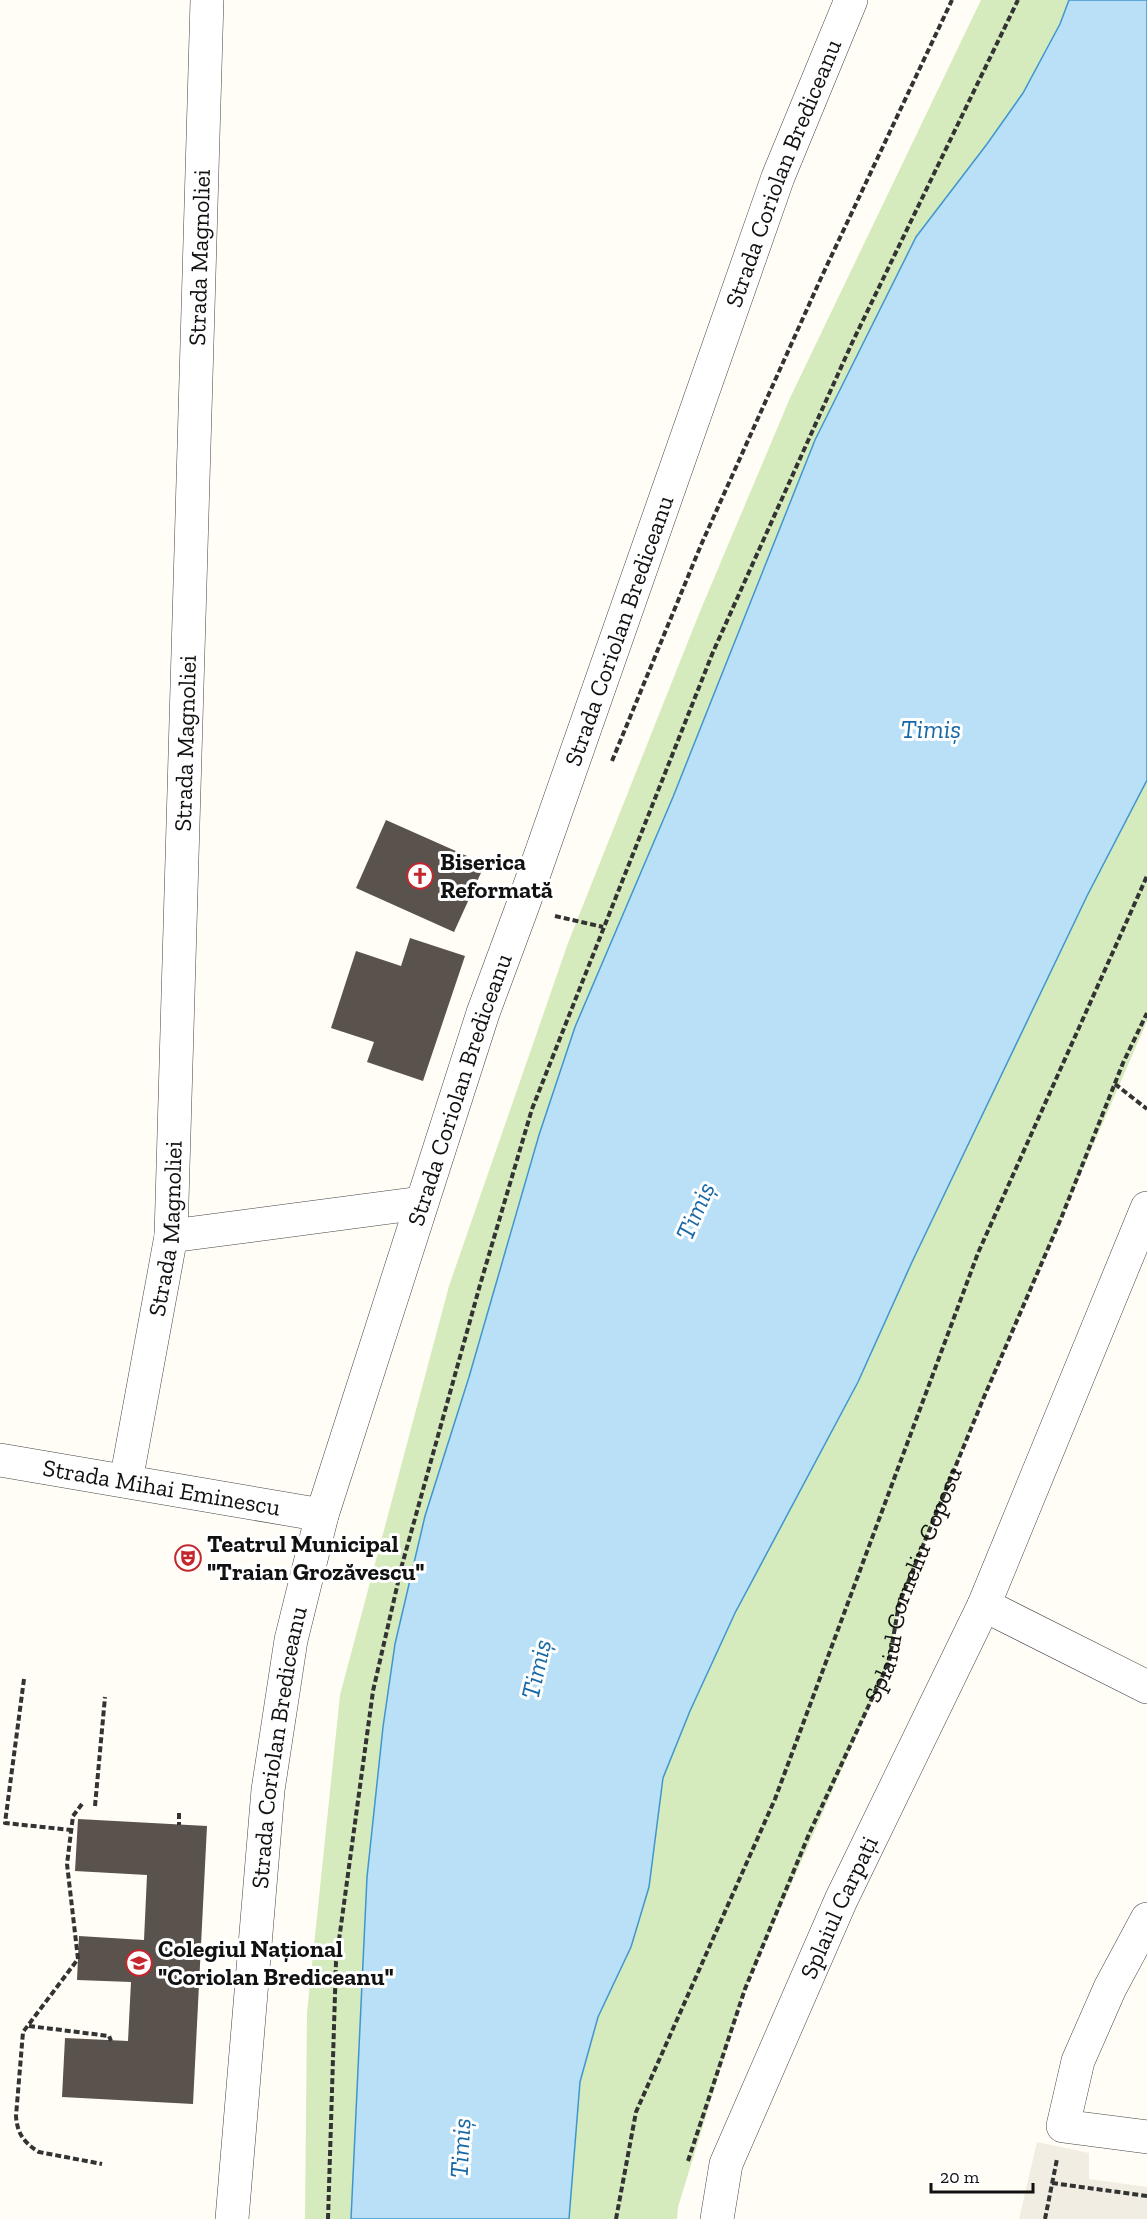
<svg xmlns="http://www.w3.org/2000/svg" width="1147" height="2219" font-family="'Zilla Slab',serif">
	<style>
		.green { fill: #d5ebbd }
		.plaza { fill: #f1ede2 }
		.water { fill: #b9e0f7; stroke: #3f96cf; stroke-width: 1.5 }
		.building { fill: #5a524d }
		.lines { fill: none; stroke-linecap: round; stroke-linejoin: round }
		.minor-casing { stroke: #444; stroke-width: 34 }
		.path { stroke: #333; stroke-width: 4; stroke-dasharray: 6 3; stroke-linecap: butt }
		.minor { stroke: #fff; stroke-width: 33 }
		.labels { text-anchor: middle; stroke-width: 6; stroke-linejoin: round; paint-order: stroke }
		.street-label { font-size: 24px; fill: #111; stroke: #fff }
		.poi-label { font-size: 24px; font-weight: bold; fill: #111; stroke: #fff; text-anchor: start }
		.water-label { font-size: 26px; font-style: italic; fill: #1768a6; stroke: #fff }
	</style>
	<rect width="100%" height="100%" fill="#fffdf5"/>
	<!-- green -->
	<g class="green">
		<polygon points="981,0 1069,0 1060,24 1023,93 987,144 916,237 815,440 673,797 575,1027 539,1135 469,1377 425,1516 395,1644 383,1727 367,1877 351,2219 305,2219 307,2013 340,1695 449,1286 568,943 701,609 790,398"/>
		<polygon points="1147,780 1147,1021 978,1411 899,1604 889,1662 745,1989 678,2207 677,2219 569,2219 580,2082 598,2017 631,1947 649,1887 663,1778 690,1711 735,1613 858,1382 912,1262 1087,896"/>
	</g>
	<!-- plaza -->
	<polygon class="plaza" points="1037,2142 1089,2153 1089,2179 1147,2187 1147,2219 1019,2219"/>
	<!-- water -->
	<polygon class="water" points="1069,0 1147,0 1147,780 1087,896 912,1262 858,1382 735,1613 690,1711 663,1778 649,1887 631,1947 598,2017 580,2082 569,2219 351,2219 367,1877 383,1727 395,1644 425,1516 469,1377 539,1135 575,1027 673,797 815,440 916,237 987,144 1023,93 1060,24"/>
	<!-- building -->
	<g class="building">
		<polygon points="386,820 485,864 454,932 356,888"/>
		<polygon points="410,938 465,956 423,1081 367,1062 374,1042 331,1028 356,951 401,966"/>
		<polygon points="78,1819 207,1826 193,2104 62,2097 65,2038 128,2041 131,1982 77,1980 79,1936 144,1940 147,1875 75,1871"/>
	</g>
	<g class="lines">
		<!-- minor casing -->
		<g class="minor-casing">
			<g id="minor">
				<polyline points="171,1236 421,1203"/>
				<path id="s2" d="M0,1460L322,1515"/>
				<path id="s3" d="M126,1481L171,1236L207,0"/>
				<polyline points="984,1605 1147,1687"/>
				<polyline points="1147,1919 1110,1988 1078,2061 1063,2126 1147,2137"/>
				<path id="s4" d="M232,2219L268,1790L291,1640L322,1515L483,1013L523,905L778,177L851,0"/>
				<path id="s5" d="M717,2219L726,2164L841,1900L984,1605L1147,1208"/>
			</g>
		</g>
		<!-- path -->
		<g class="path">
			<polyline points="612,761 701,545 821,278 952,0"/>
			<polyline points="555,916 603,927"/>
			<polyline points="1115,1084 1147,1109"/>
			<polyline points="24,1679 5,1823 71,1830"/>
			<path d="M82,1804L73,1816L67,1864L78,1959L23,2032L16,2116C17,2133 24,2143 39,2152L102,2164"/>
			<polyline points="95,1806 105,1697"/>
			<polyline points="179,1813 179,1825"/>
			<polyline points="29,2026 109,2036 111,2041"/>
			<path id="s1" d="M688,2161L745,1989L809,1834L889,1662L899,1604L984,1397L1062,1216L1123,1063L1147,1013"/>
			<polyline points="1052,2183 1147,2196"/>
			<polyline points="328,2219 336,1962 373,1691 402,1565 480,1285 532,1109 713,652 852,343 1018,0"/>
			<polyline points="616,2219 636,2112 775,1799 978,1253 1147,876"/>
			<polyline points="1045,2219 1057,2159"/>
		</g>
		<!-- minor -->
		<use href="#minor" class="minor"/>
	</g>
	<!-- icons -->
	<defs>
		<g id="church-ring" transform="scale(1.35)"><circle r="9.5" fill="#fff" stroke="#c4262e" stroke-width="1.5"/><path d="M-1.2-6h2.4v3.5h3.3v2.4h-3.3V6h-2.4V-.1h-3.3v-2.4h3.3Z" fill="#c4262e"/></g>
		<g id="theatre-ring" transform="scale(1.35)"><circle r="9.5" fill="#fff" stroke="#c4262e" stroke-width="1.5"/><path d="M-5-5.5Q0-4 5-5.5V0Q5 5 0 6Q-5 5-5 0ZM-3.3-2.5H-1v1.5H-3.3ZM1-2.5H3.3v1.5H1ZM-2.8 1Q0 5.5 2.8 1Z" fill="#c4262e"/></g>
		<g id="school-ring" transform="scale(1.35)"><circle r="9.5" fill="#fff" stroke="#c4262e" stroke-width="1.5"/><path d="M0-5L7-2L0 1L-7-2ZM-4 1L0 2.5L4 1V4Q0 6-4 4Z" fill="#c4262e"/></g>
	</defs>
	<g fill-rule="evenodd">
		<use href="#church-ring" x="420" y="876"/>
		<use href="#theatre-ring" x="188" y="1558"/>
		<use href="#school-ring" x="139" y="1963"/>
	</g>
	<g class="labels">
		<!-- street labels -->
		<g class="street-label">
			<text dy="8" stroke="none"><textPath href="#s4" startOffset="2130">Strada Coriolan Brediceanu</textPath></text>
			<text dy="8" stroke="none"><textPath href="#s3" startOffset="1228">Strada Magnoliei</textPath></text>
			<text dy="8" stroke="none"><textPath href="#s4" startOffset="1644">Strada Coriolan Brediceanu</textPath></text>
			<text dy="8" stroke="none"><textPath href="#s3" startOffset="742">Strada Magnoliei</textPath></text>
			<text dy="8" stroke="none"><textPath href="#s4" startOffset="1158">Strada Coriolan Brediceanu</textPath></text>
			<text dy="8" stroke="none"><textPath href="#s3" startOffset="256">Strada Magnoliei</textPath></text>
			<text dy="8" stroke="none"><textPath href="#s2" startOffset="164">Strada Mihai Eminescu</textPath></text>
			<text dy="8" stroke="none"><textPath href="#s1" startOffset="620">Splaiul Corneliu Coposu</textPath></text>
			<text dy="8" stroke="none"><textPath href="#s4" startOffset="474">Strada Coriolan Brediceanu</textPath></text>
			<text dy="8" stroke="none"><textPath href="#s5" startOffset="336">Splaiul Carpați</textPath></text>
		</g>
		<!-- poi labels -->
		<g class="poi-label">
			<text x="440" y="870">Biserica<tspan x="440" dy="28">Reformată</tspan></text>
			<text x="207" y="1552">Teatrul Municipal<tspan x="207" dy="28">"Traian Grozăvescu"</tspan></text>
			<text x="158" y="1957">Colegiul Național<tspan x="158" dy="28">"Coriolan Brediceanu"</tspan></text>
		</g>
		<!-- water labels -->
		<g class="water-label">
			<text x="931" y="738">Timiș</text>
			<text transform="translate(695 1211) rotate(-66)" y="9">Timiș</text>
			<text transform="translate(536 1669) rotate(-77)" y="9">Timiș</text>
			<text transform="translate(460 2148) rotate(-87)" y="9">Timiș</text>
		</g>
	</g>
	<!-- scale -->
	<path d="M931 2183v9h102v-9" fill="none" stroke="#111111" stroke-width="3"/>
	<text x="940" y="2183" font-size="18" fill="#111111" stroke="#ffffff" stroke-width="4.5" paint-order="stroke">20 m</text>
</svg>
